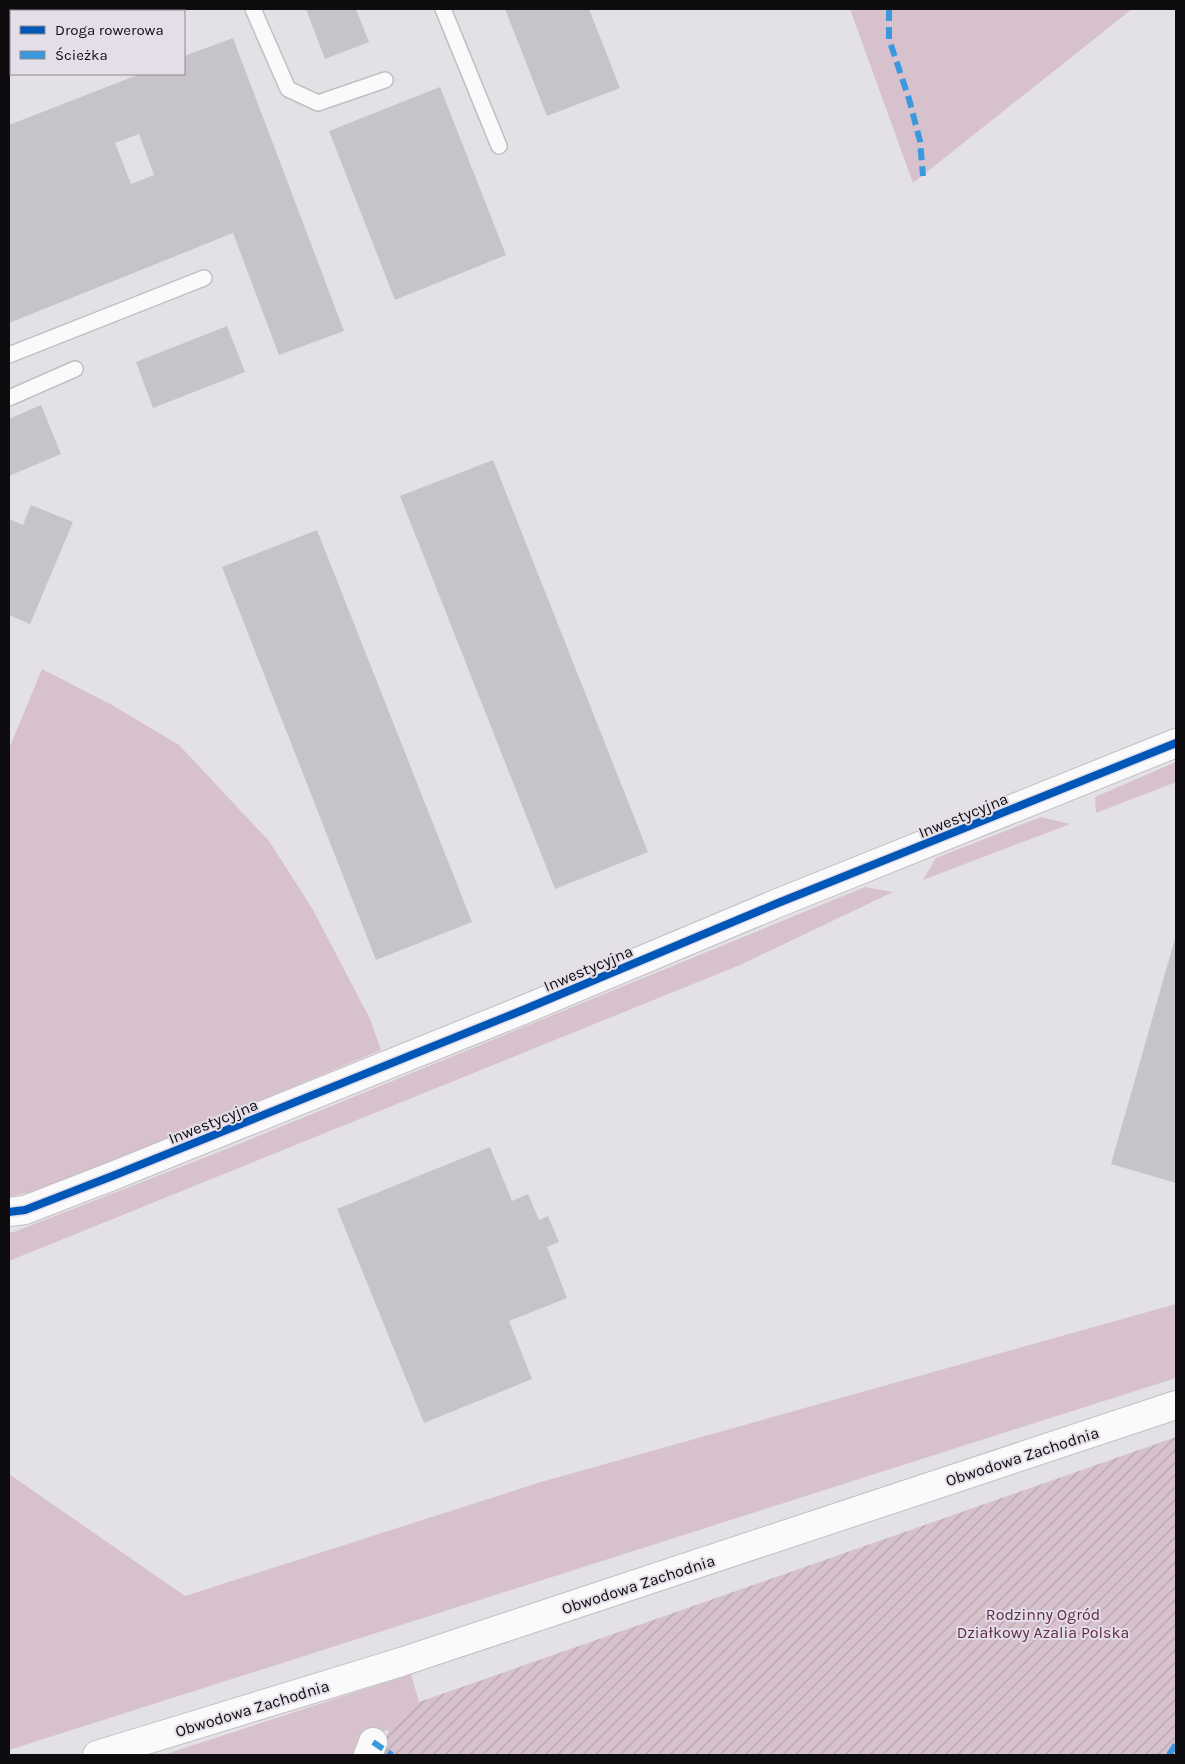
<svg xmlns="http://www.w3.org/2000/svg" width="1185" height="1764" font-family="Karla,sans-serif">
	<style>
		.green { fill: #d6c1cc }
		.garden { fill: url(#garden-furrows) }
		.building { fill: #c6c4c8; fill-rule: evenodd }
		.lines { fill: none; stroke-linecap: round; stroke-linejoin: round }
		.service-casing { stroke: #c2bfc4; stroke-width: 18 }
		.minor-casing { stroke: #c2bfc4; stroke-width: 30 }
		.secondary-casing { stroke: #c2bfc4; stroke-width: 30 }
		.service { stroke: #fbfafb; stroke-width: 15 }
		.minor { stroke: #fbfafb; stroke-width: 28 }
		.secondary { stroke: #fbfafb; stroke-width: 28 }
		.quiet { stroke: #3a99de; stroke-width: 6; stroke-dasharray: 12 6; stroke-linecap: butt }
		.cycleway-casing { stroke: #e4dee9; stroke-width: 11 }
		.cycleway { stroke: #0057b8; stroke-width: 8 }
		.labels { text-anchor: middle; stroke-width: 4; stroke-linejoin: round; paint-order: stroke }
		.street-label { font-size: 16px; fill: #0e0c0f; stroke: #e4dee9 }
		.park-label { font-size: 16px; fill: #612a48; stroke: #e4dee9 }
	</style>
	<defs>
		<pattern id="garden-furrows" width="10" height="10" patternUnits="userSpaceOnUse" patternTransform="scale(1.25)"><rect width="10" height="10" fill="#d6c1cc"/><path d="M-1 1l2-2M0 10L10 0M9 11l2-2" fill="none" stroke="#b6a5ae"/></pattern>
	</defs>
	<rect width="100%" height="100%" fill="#e4e1e6"/>
	<!-- green -->
	<g class="green">
		<polygon points="850,9 1132,9 913,183"/>
		<polygon points="42,669 112,705 179,745 269,841 312,908 370,1019 381,1050 51,1187 9,1197 9,749"/>
		<polygon points="1176,762 1176,782 1096,813 1095,797"/>
		<polygon points="1041,817 1070,824 923,880 936,858"/>
		<polygon points="865,887 893,892 740,965 9,1261 9,1232 14,1232 229,1148"/>
		<polygon points="1176,1304 1176,1378 9,1750 9,1474 185,1596 541,1482"/>
		<polygon points="411,1674 419,1702 389,1730 378,1732 356,1755 163,1755"/>
	</g>
	<!-- garden -->
	<polygon class="garden" points="1176,1437 1176,1755 379,1755 389,1730 419,1702"/>
	<!-- building -->
	<g class="building">
		<polygon points="306,9 356,9 369,42 325,59"/>
		<polygon points="505,9 589,9 620,88 547,116"/>
		<path d="M233,38L344,331L279,355L233,233L9,323V125L140,74H184V56ZM139,134L154,175L131,184L115,143Z"/>
		<polygon points="440,87 506,255 395,300 329,131"/>
		<polygon points="227,326 245,372 153,408 136,362"/>
		<polygon points="41,405 61,454 9,476 9,419"/>
		<polygon points="493,460 648,852 555,889 400,496"/>
		<polygon points="31,505 73,522 30,624 9,615 9,519 23,525"/>
		<polygon points="317,530 472,922 376,960 222,567"/>
		<polygon points="1176,935 1176,1183 1111,1164"/>
		<polygon points="490,1147 512,1201 528,1194 539,1220 548,1216 559,1242 547,1247 567,1298 509,1321 532,1379 424,1423 337,1209"/>
	</g>
	<g class="lines">
		<!-- service casing -->
		<g class="service-casing">
			<g id="service">
				<polyline points="253,9 288,89 318,103 385,80"/>
				<polyline points="443,9 499,146"/>
				<polyline points="111,11 118,9"/>
				<polyline points="9,50 11,49"/>
				<polyline points="9,355 204,278"/>
				<polyline points="9,398 75,369"/>
			</g>
		</g>
		<!-- minor casing -->
		<g class="minor-casing">
			<g id="minor">
				<polyline points="9,1212 25,1210 115,1175 523,1010 778,903 1176,743"/>
				<polyline points="368,1755 373,1742"/>
			</g>
		</g>
		<!-- secondary casing -->
		<g class="secondary-casing">
			<polyline id="secondary" points="97,1755 401,1662 1176,1405"/>
		</g>
		<!-- service -->
		<use href="#service" class="service"/>
		<!-- minor -->
		<use href="#minor" class="minor"/>
		<!-- secondary -->
		<use href="#secondary" class="secondary"/>
		<!-- quiet -->
		<g class="quiet">
			<polyline points="889,9 889,39 909,99 920,141 923,176"/>
			<polyline points="373,1742 392,1755"/>
			<polyline points="1169,1755 1176,1744"/>
		</g>
		<!-- cycleway casing -->
		<g class="cycleway-casing">
			<polyline id="cycleway" points="9,1212 25,1210 115,1175 523,1010 778,903 1176,743"/>
		</g>
		<!-- cycleway -->
		<use href="#cycleway" class="cycleway"/>
	</g>
	<g class="labels">
		<!-- street labels -->
		<g class="street-label">
			<text transform="translate(963 815) rotate(-22)" y="6">Inwestycyjna</text>
			<text transform="translate(588 968) rotate(-23)" y="6">Inwestycyjna</text>
			<text transform="translate(213 1121) rotate(-22)" y="6">Inwestycyjna</text>
			<text transform="translate(1022 1456) rotate(-18)" y="6">Obwodowa Zachodnia</text>
			<text transform="translate(638 1584) rotate(-18)" y="6">Obwodowa Zachodnia</text>
			<text transform="translate(252 1708) rotate(-17)" y="6">Obwodowa Zachodnia</text>
		</g>
		<!-- park labels -->
		<g class="park-label">
			<text x="1043" y="1620">Rodzinny Ogród<tspan x="1043" dy="18">Działkowy Azalia Polska</tspan></text>
		</g>
	</g>
	<!-- border -->
	<rect width="1185" height="1764" fill="none" stroke="#0e0c0f" stroke-width="20"/>
	<!-- legend -->
	<rect x="10" y="10" width="175" height="65" fill="#e4dee9" stroke="#8e8a92"/>
	<rect x="20" y="26" width="25" height="8" fill="#0057b8" stroke="#8e8a92"/>
	<text x="55" y="35" font-size="15" fill="#0e0c0f">Droga rowerowa</text>
	<rect x="20" y="51" width="25" height="8" fill="#3a99de" stroke="#8e8a92"/>
	<text x="55" y="60" font-size="15" fill="#0e0c0f">Ścieżka</text>
</svg>
